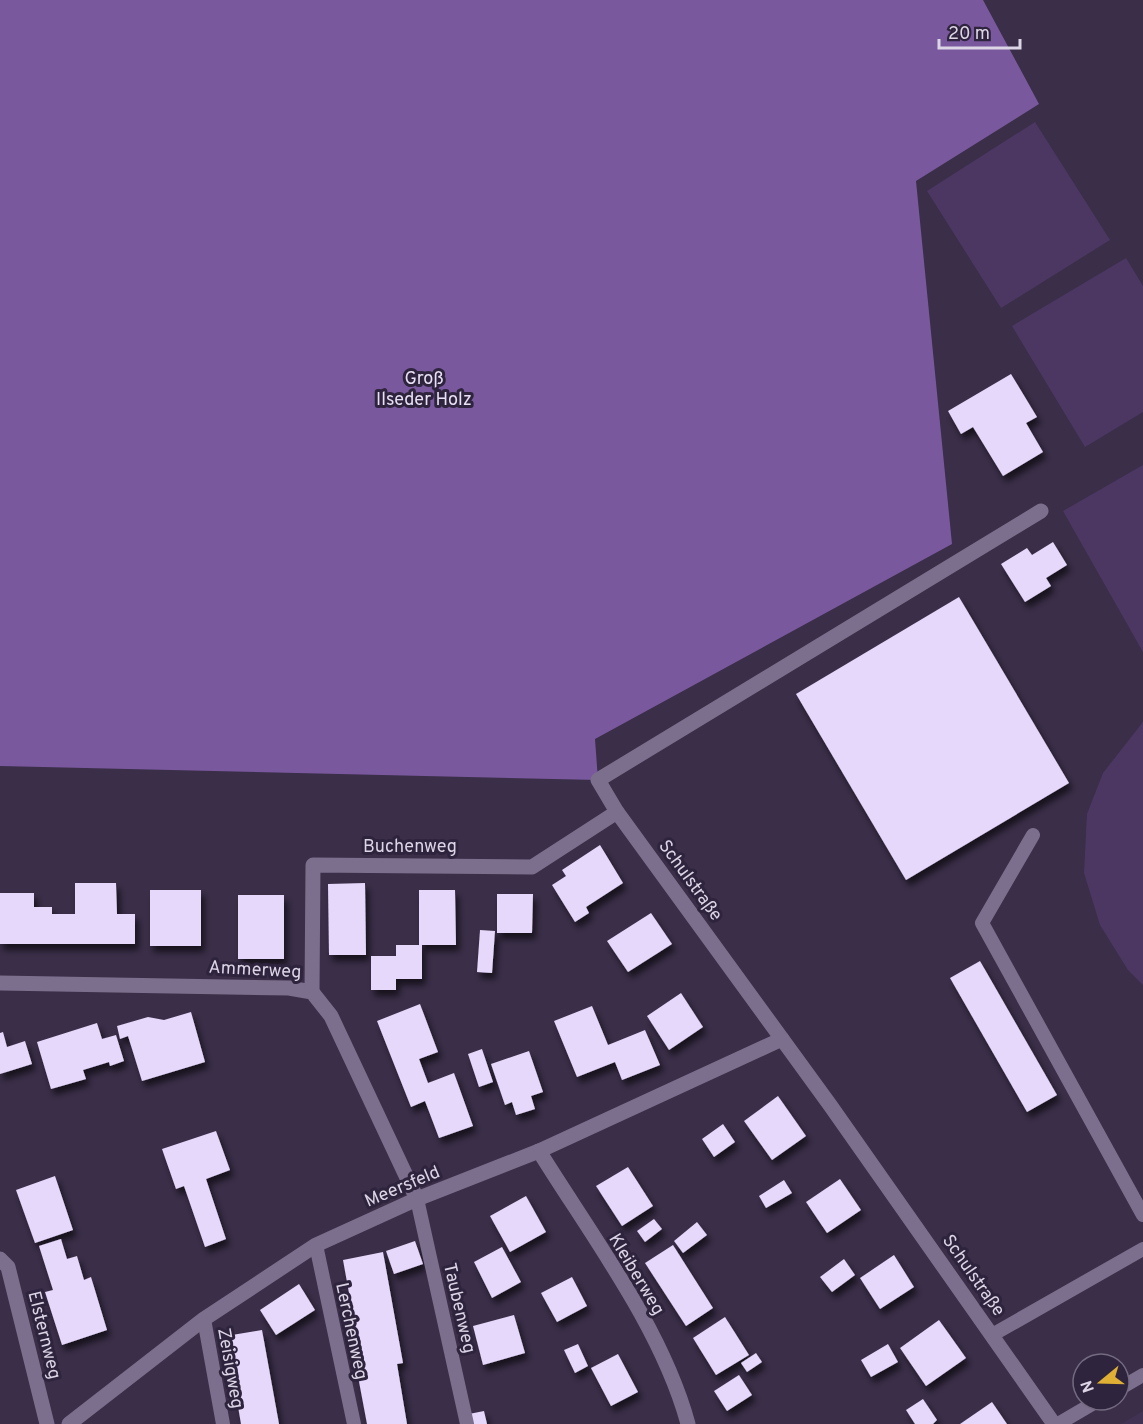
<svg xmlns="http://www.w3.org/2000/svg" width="1143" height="1424" font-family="Overpass,sans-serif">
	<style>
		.built { fill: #413253 }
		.green { fill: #4c3763 }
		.forest { fill: #79589e }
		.building { fill: #e6d8fa; filter: url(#shadow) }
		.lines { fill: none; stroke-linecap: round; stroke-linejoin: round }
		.service { stroke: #7c6f8d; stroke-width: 14 }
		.minor { stroke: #7c6f8d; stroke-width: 15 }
		.labels { text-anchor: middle; stroke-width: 6; stroke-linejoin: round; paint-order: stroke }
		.park-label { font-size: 18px; fill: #e8e0f4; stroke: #2f243d }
		.street-label { font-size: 18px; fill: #dcd5e6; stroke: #2f243d }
	</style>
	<defs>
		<filter id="shadow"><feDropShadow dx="3.5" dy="6" stdDeviation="3" flood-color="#0009"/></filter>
	</defs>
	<rect width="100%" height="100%" fill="#3a2e48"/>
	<!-- built -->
	<polygon class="built" points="1143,1411 1143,1424 1121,1424"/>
	<!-- green -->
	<g class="green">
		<polygon points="1035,122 1110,240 1001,308 927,191"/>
		<polygon points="1126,258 1143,286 1143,412 1085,447 1012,326"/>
		<polygon points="1143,465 1143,652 1063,511"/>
		<polygon points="1143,722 1143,985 1128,970 1100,925 1084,873 1087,814 1103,773"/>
	</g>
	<!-- forest -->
	<polygon class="forest" points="0,0 983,0 1039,104 916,181 952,544 595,739 598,780 0,766"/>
	<!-- building -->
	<g class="building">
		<polygon points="1011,374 1037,417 1026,423 1043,452 1003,476 973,427 961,434 948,411"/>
		<polygon points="1053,542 1067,565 1046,578 1051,586 1025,602 1001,564 1027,548 1032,555"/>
		<polygon points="959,597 1069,783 906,880 796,694"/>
		<polygon points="600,845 623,883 586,907 589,913 575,922 552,885 566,876 562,870"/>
		<polygon points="75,883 116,883 117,914 135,914 135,944 0,944 0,893 34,893 34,907 52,907 52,914 75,914"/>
		<polygon points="365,883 366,955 329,955 328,884"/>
		<rect x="150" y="890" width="51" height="56"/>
		<polygon points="419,890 455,890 456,945 422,945 422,979 396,979 396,990 371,990 371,956 396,956 396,945 419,945"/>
		<polygon points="497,894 533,894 532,933 497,933"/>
		<rect x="238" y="895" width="46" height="64"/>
		<polygon points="651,913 672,944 628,972 607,941"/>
		<polygon points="480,930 495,931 492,973 477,972"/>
		<polygon points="980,961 1057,1095 1027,1112 950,978"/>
		<polygon points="681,993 703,1027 669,1050 647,1016"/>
		<polygon points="420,1004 438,1052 419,1059 428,1083 454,1073 473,1126 439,1138 425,1101 411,1107 377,1021"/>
		<polygon points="592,1006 608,1045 645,1030 660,1065 622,1080 615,1062 577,1077 554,1021"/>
		<polygon points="191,1012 205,1062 142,1081 128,1036 120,1039 117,1026 148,1017 164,1020"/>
		<polygon points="97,1023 102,1039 116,1035 124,1061 110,1066 109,1062 83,1070 86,1079 51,1089 37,1042"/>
		<polygon points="3,1032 7,1047 25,1041 32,1064 0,1074 0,1033"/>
		<polygon points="482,1049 493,1082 479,1087 468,1054"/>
		<polygon points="529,1051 543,1092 531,1096 535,1109 516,1115 512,1102 505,1105 491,1064"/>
		<polygon points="778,1096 806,1136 772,1160 744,1121"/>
		<polygon points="723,1124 735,1142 714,1157 702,1139"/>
		<polygon points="216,1131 230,1170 206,1179 226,1239 205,1247 184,1186 176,1189 162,1149"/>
		<polygon points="628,1167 653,1206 622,1226 596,1186"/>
		<polygon points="55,1176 73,1230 35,1243 16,1190"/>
		<polygon points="840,1179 861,1210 827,1233 806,1202"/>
		<polygon points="784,1180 792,1193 766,1208 759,1196"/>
		<polygon points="526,1196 546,1232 510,1252 490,1216"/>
		<polygon points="654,1219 662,1229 645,1242 637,1231"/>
		<polygon points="697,1222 707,1235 683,1253 674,1241"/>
		<polygon points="61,1239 67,1259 77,1256 84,1280 91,1277 107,1330 62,1345 45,1292 53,1290 39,1246"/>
		<polygon points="415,1241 423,1264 394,1274 386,1251"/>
		<polygon points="673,1245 713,1308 686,1326 645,1263"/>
		<polygon points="502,1247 521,1282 492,1298 474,1262"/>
		<polygon points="383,1252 403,1363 397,1364 407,1424 367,1424 357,1371 363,1370 343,1260"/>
		<polygon points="894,1255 914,1287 880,1309 860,1278"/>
		<polygon points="844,1259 855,1275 832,1292 820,1277"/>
		<polygon points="572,1277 587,1306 557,1322 541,1293"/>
		<polygon points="299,1284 315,1310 276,1335 260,1310"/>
		<polygon points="514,1315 525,1353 483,1365 473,1326"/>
		<polygon points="725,1317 749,1355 716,1375 693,1338"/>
		<polygon points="939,1320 966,1358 926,1386 900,1348"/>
		<polygon points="262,1330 279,1424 241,1424 226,1336"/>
		<polygon points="578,1344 588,1366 575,1373 564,1350"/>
		<polygon points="888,1344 898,1362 871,1377 861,1360"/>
		<polygon points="756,1353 762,1362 747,1372 741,1363"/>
		<polygon points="618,1354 638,1392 611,1406 591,1368"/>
		<polygon points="739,1375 752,1395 727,1411 714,1391"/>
		<polygon points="923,1399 937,1420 933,1424 915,1424 906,1410"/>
		<polygon points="992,1402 1007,1424 960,1424"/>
		<polygon points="484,1411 487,1424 471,1424 469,1414"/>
	</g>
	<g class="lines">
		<!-- service -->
		<g class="service">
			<polyline points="1033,835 982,923 1143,1215"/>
			<polyline points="417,1199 467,1424"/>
			<polyline points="316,1245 354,1424"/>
			<polyline points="204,1319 223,1424"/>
			<polyline points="992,1335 1143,1249"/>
			<polyline points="1119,1389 1143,1375"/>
			<polyline points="1058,1424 1099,1400"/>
		</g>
		<!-- minor -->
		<g class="minor">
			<polyline points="1041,511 598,780 617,812 830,1105 1054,1424"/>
			<polyline points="0,983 289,988 312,992 331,1016 417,1199"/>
			<polyline points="312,992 313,865 532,867 617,812"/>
			<path d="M539,1151C591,1235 662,1328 688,1424"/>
			<polyline points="0,1259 8,1267 47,1424"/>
			<polyline points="69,1424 204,1319 316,1245 417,1199 539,1151 782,1039"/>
		</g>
	</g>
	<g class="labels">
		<!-- park labels -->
		<g class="park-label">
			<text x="424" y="384">Groß<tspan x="424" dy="21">Ilseder Holz</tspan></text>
		</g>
		<!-- street labels -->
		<g class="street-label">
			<text x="410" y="852">Buchenweg</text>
			<text transform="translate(691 880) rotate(54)" y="6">Schulstraße</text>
			<text transform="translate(255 969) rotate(3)" y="6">Ammerweg</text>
			<text transform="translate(402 1186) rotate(-23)" y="6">Meersfeld</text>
			<text transform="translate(637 1274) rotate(59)" y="6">Kleiberweg</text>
			<text transform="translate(974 1275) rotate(55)" y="6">Schulstraße</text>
			<text transform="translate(460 1308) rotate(77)" y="6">Taubenweg</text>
			<text transform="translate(352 1331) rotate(78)" y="6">Lerchenweg</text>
			<text transform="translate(45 1335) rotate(76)" y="6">Elsternweg</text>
			<text transform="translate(231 1368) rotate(80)" y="6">Zeisigweg</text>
		</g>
	</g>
	<!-- north arrow -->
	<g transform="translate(1101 1382) rotate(251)"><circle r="28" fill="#2f243d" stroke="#746b81" stroke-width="1.5"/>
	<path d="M0-4.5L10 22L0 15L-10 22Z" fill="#dfb034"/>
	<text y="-9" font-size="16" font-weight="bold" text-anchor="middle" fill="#dcd5e6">N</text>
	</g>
	<!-- scale -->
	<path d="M939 39v9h81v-9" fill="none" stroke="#dcd5e6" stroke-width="3"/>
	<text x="948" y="39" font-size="18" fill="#dcd5e6" stroke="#2f243d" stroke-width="4.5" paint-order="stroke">20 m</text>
</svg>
